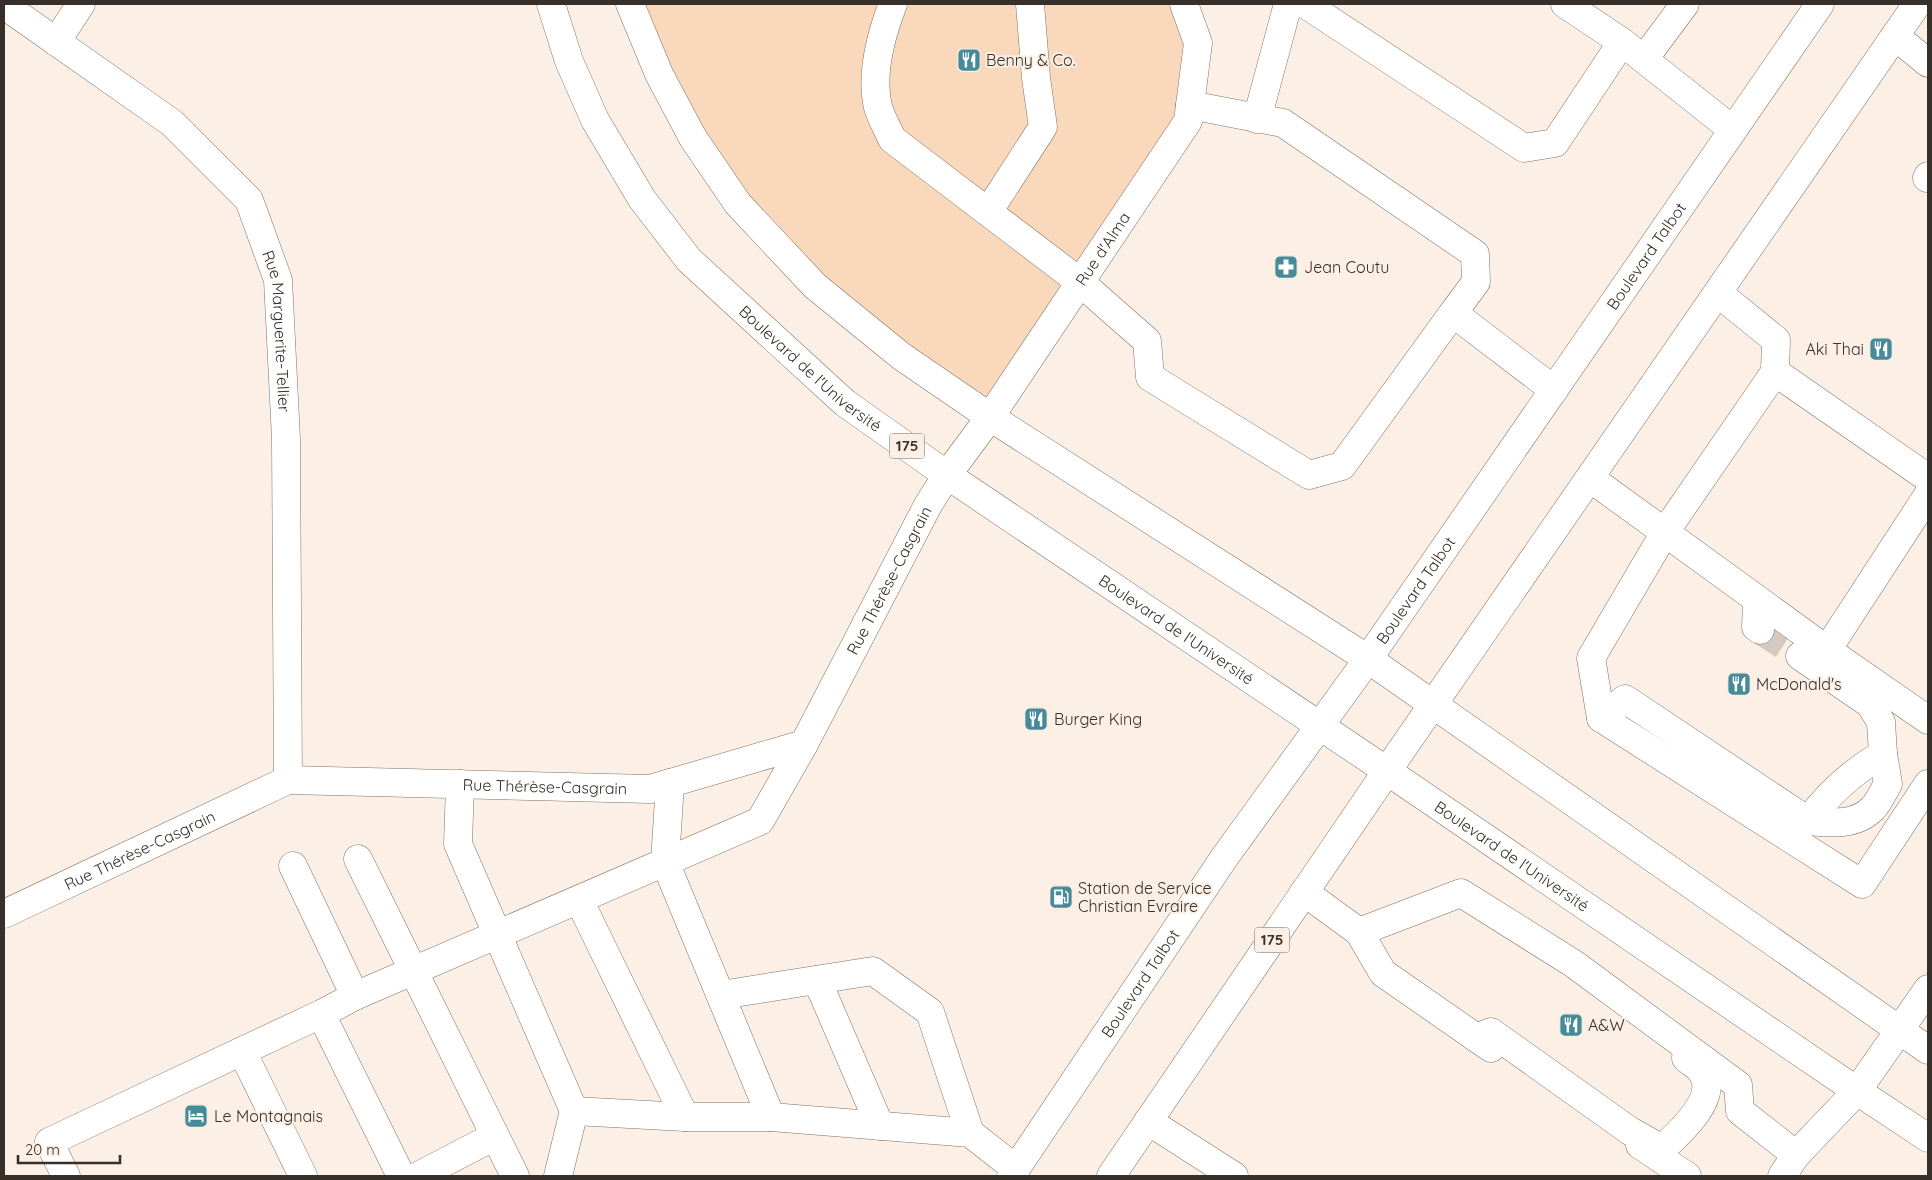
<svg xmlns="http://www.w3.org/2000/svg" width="1932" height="1180" font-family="Quicksand,sans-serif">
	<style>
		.grass { fill: #fad8bb }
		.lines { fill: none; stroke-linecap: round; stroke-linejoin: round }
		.minor-tunnel { stroke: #d5c9c0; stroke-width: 28; stroke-dasharray: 28 14; stroke-linecap: butt }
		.minor-casing { stroke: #817061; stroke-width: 29 }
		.major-casing { stroke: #817061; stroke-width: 29 }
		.minor { stroke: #fff; stroke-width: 28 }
		.major { stroke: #fff; stroke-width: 28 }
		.labels { text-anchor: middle; stroke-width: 4; stroke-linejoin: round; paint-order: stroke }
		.shield { fill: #fcf0e6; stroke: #726962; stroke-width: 1 }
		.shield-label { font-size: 15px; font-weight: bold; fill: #372f29 }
		.poi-label { font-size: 16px; fill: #372f29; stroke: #fcf0e6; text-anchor: start }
		.street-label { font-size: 16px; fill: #372f29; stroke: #fcf0e6 }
	</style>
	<rect width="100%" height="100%" fill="#fcf0e6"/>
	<!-- grass -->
	<polygon class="grass" points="630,4 1184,4 1188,121 990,417 738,204"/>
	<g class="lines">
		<!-- minor-tunnel -->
		<polyline class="minor-tunnel" points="1760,630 1800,656"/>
		<!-- minor casing -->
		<g class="minor-casing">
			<g id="minor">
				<path d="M893,4C881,35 870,73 878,107C881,118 888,129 892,139L1080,282L1147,341L1150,377L1309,475L1342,466L1453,313L1554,390"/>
				<polyline points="1305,4 1524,148 1555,143 1622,42 1565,4"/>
				<path id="s1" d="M4,5L172,123L249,200L278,280L286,439L288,780"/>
				<polyline points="1895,36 1928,63"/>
				<polyline points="56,42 81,4"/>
				<polyline points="1622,42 1733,130"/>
				<polyline points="1644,59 1685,4"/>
				<polyline points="1190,105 1283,123 1475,254 1476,282 1453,313"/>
				<polyline points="1257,119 1288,4"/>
				<polyline points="1927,178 1928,176"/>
				<polyline points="988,212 1043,127 1036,78 1030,4"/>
				<polyline points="1718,293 1776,340 1775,372"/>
				<polyline points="1590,478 1827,650 1928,720"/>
				<polyline points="1928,478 1775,372 1665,532 1591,658 1601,718 1862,884 1928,784"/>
				<polyline points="1757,600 1756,627 1760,630"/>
				<polyline points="1827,650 1928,495"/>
				<path d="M1601,718L1625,699L1808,821C1829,793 1853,771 1883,754L1881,722L1870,704L1800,656"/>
				<polyline points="670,783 665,862 771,1117 970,1133 1016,1169"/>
				<polyline points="460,784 458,844 574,1111 685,1117"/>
				<path d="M1808,821C1831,823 1856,826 1873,808C1879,802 1883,792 1888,784L1883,754"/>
				<polyline points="358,859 515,1176"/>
				<polyline points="293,866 355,996 321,1014 401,1176"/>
				<polyline points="1304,892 1359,932 1461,893 1574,964 1738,1085 1740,1111 1796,1155 1857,1091 1928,989"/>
				<polyline points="579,900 685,1117 771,1117"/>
				<path id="s2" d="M4,914L288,780L650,789L804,744L928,505L947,475L990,417L1188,121L1198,43L1184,4"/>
				<polyline points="1359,932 1383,973 1491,1048"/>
				<polyline points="817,980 880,1126"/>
				<polyline points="721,995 873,971 930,1012 970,1133"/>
				<polyline points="355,996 760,821 804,744"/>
				<path d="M1476,1038L1491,1032L1630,1131L1662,1149C1679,1133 1722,1096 1701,1071C1698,1066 1690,1062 1686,1058"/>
				<polyline points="242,1051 303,1176"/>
				<polyline points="1148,1121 1234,1176"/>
				<polyline points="1640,1145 1687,1176"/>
				<polyline points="66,1176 49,1142 321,1014"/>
				<polyline points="418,1176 495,1136"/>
				<polyline points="558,1176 574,1111"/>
				<polyline points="1782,1176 1796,1155"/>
			</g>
		</g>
		<!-- major casing -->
		<g class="major-casing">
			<g id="major">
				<path id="s3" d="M551,4L569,61L595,120L642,199L689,260L845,403L947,475L1387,771L1857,1091L1928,1138"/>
				<polyline points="630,4 659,74 693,138 738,204 815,286 901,356 990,417 1368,659 1928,1050"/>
				<path id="s4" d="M1011,1176L1224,858L1368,659L1820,4"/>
				<polyline points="1111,1176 1387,771 1917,4"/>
			</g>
		</g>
		<!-- minor -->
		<use href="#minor" class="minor"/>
		<!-- major -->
		<use href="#major" class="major"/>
	</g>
	<!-- icons -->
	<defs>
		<g id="restaurant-square" transform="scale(1.25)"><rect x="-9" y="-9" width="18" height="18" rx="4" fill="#468b98" stroke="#fcf0e6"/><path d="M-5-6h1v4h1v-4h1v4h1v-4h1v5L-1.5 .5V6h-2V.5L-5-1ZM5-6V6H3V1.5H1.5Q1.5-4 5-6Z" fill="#fff"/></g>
		<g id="pharmacy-square" transform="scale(1.25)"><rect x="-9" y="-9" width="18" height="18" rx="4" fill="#468b98" stroke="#fcf0e6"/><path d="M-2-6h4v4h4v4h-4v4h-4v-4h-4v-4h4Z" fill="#fff"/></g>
		<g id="fuel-square" transform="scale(1.25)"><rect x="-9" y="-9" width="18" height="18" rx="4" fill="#468b98" stroke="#fcf0e6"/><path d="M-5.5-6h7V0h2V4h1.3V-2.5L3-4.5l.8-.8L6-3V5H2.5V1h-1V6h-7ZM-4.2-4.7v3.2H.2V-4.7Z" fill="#fff"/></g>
		<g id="hotel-square" transform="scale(1.25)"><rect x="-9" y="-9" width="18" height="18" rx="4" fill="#468b98" stroke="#fcf0e6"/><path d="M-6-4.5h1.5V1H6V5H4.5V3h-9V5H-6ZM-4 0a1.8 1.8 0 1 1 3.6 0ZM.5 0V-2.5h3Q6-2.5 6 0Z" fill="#fff"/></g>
	</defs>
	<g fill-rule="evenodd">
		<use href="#restaurant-square" x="969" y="60"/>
		<use href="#pharmacy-square" x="1286" y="267"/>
		<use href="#restaurant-square" x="1881" y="349"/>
		<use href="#restaurant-square" x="1739" y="684"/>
		<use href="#restaurant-square" x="1036" y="719"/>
		<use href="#fuel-square" x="1061" y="897"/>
		<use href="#restaurant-square" x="1571" y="1025"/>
		<use href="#hotel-square" x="196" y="1116"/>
	</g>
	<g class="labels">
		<!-- shield labels -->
		<g class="shield">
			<rect x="889.5" y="433.5" width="35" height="25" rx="4"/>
			<rect x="1254.5" y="927.5" width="35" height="25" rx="4"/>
		</g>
		<g class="shield-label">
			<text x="907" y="451">175</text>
			<text x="1272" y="945">175</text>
		</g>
		<!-- poi labels -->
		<g class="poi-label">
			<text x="986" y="66">Benny &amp; Co.</text>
			<text x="1304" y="273">Jean Coutu</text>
			<text x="1864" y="355" text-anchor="end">Aki Thai</text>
			<text x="1756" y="690">McDonald's</text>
			<text x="1054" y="725">Burger King</text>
			<text x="1078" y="894">Station de Service<tspan x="1078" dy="18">Christian Evraire</tspan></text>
			<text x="1588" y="1031">A&amp;W</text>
			<text x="214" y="1122">Le Montagnais</text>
		</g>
		<!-- street labels -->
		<g class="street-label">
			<text dy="6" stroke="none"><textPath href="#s2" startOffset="1416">Rue d'Alma</textPath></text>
			<text dy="6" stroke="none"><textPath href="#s4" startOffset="1118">Boulevard Talbot</textPath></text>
			<text dy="6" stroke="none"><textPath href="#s1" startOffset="450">Rue Marguerite-Tellier</textPath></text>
			<text dy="6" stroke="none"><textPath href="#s3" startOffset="456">Boulevard de l'Université</textPath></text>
			<text dy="6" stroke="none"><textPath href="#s2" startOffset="1021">Rue Thérèse-Casgrain</textPath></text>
			<text dy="6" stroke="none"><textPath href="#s4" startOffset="712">Boulevard Talbot</textPath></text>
			<text dy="6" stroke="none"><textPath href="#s3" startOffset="906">Boulevard de l'Université</textPath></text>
			<text dy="6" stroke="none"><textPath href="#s2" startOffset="571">Rue Thérèse-Casgrain</textPath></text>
			<text dy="6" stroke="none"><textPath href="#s2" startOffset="150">Rue Thérèse-Casgrain</textPath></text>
			<text dy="6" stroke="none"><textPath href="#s3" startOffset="1311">Boulevard de l'Université</textPath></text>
			<text dy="6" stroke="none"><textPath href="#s4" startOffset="232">Boulevard Talbot</textPath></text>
		</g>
	</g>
	<!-- border -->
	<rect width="1932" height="1180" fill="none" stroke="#372f29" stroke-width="10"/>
	<!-- scale -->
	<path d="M18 1155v8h102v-8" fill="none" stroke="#372f29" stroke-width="2.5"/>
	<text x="25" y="1155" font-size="15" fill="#372f29" stroke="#fcf0e6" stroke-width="4" paint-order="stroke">20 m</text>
</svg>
